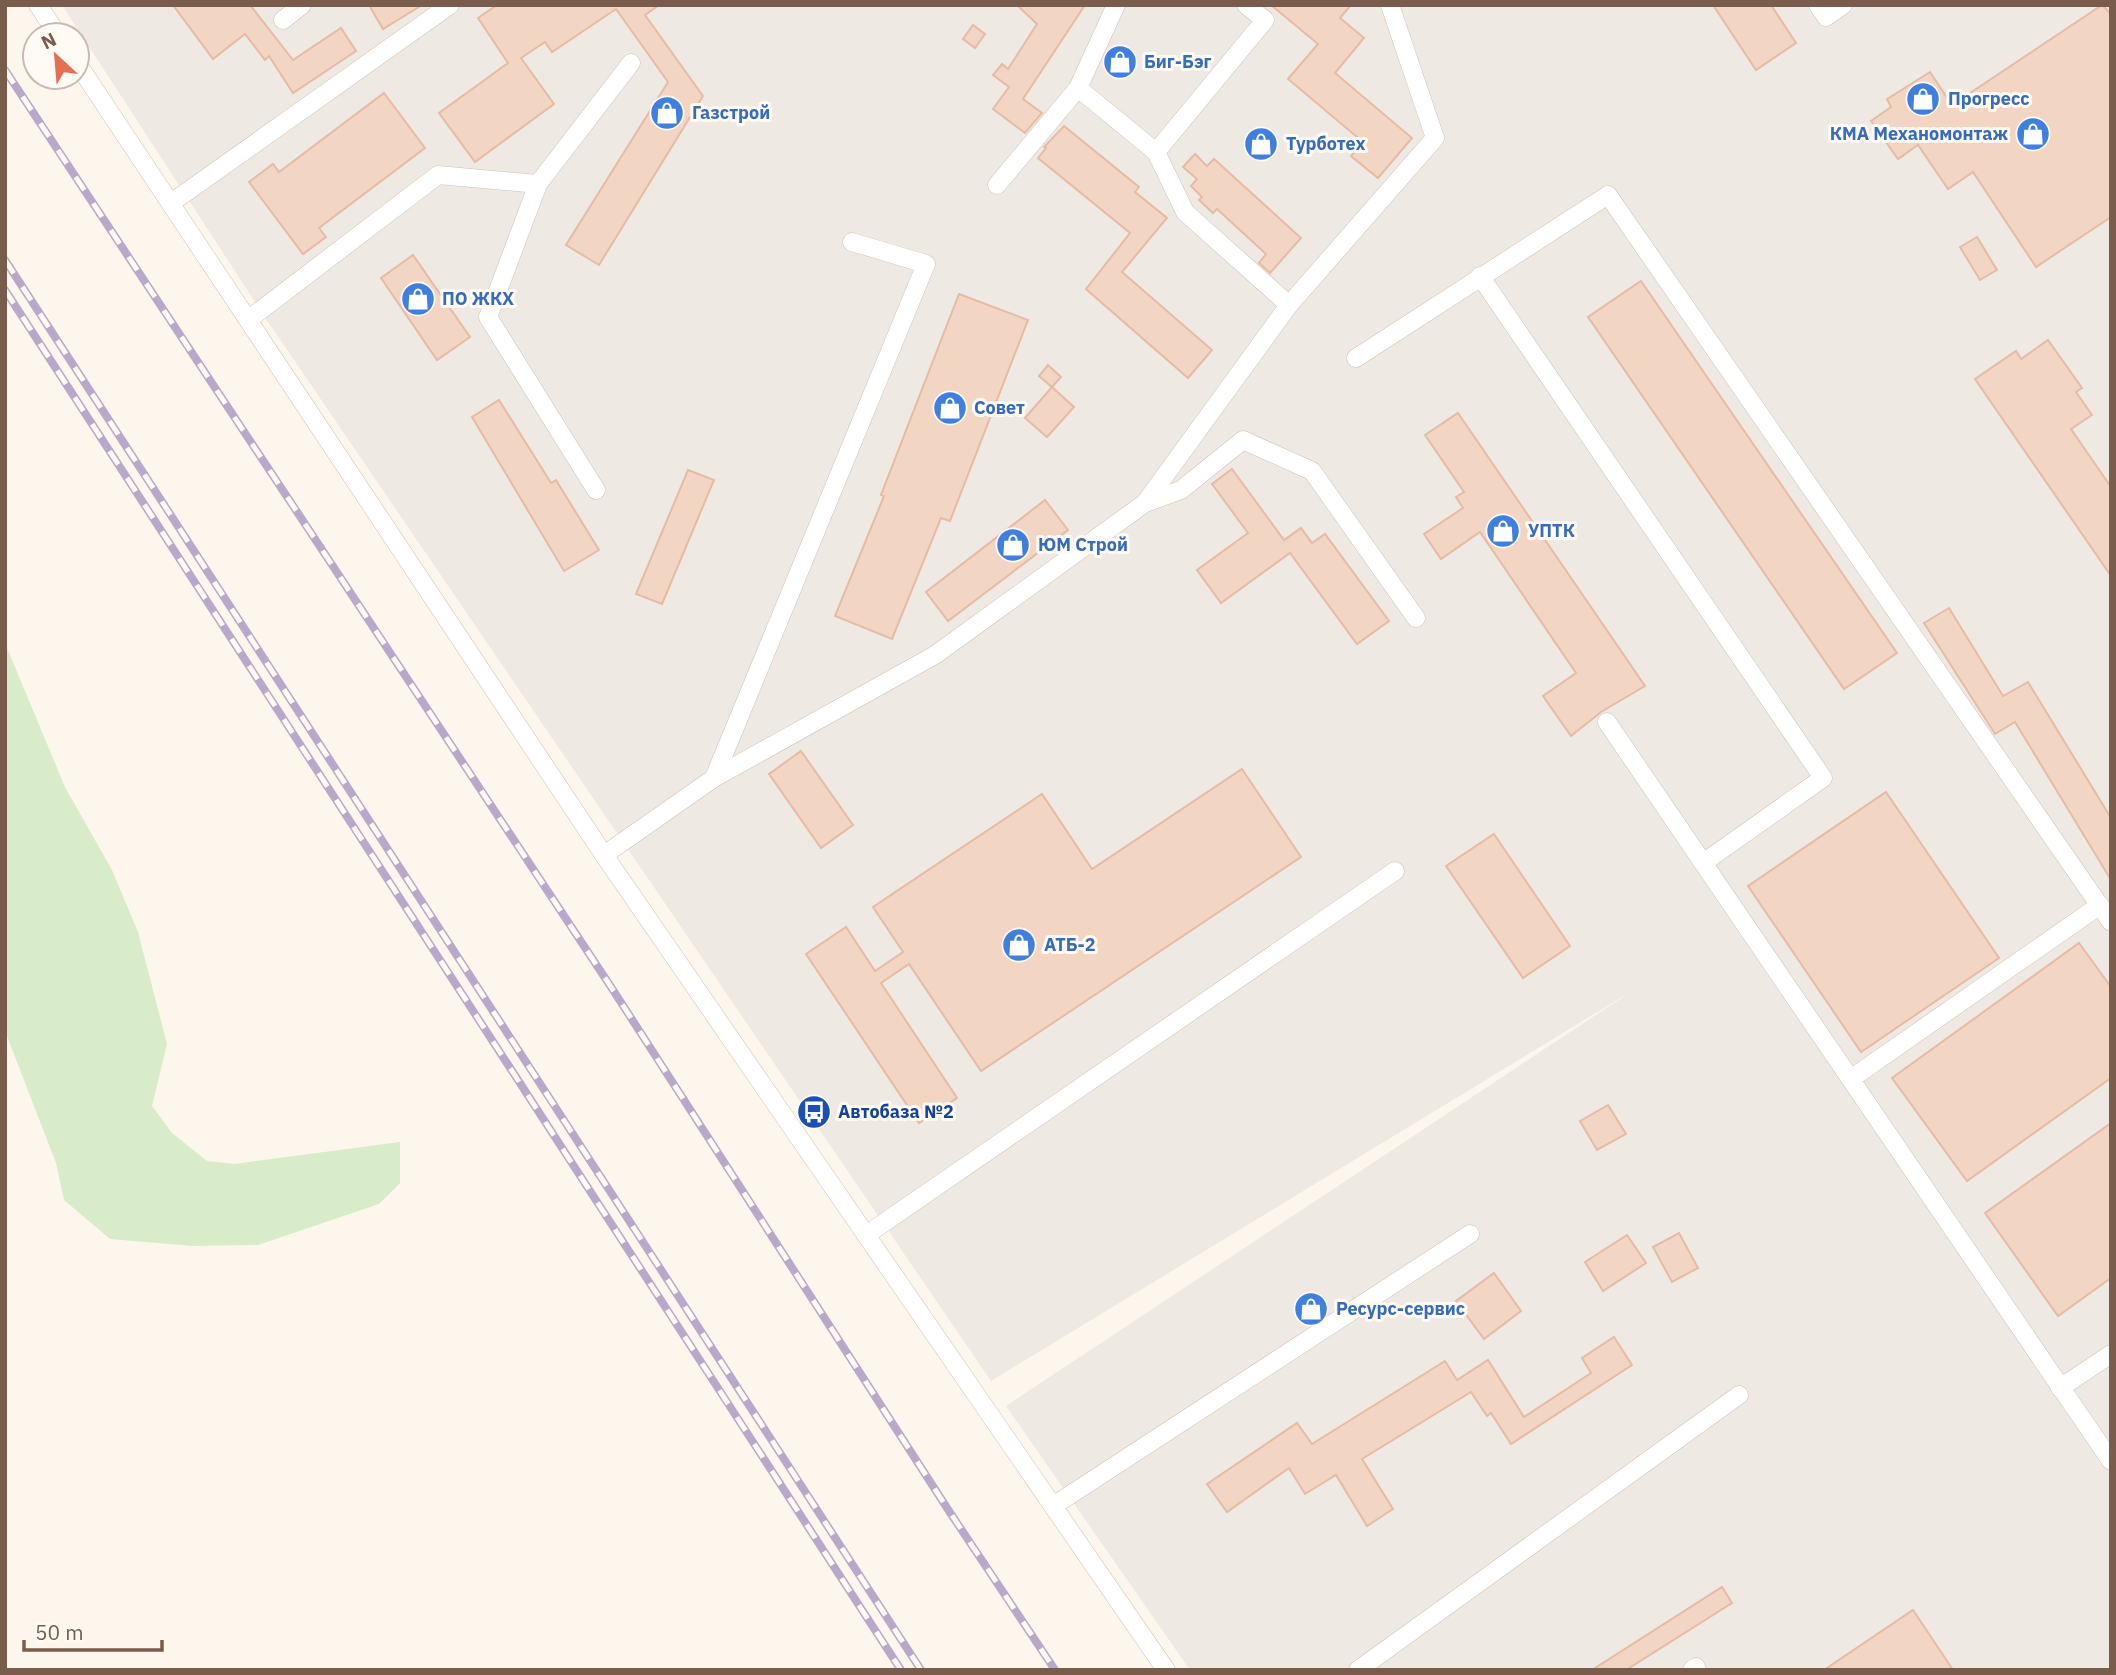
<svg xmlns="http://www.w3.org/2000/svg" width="2116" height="1675" font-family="'IBM Plex Sans',sans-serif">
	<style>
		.industrial { fill: #efe9e4 }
		.green { fill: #d8ecc9 }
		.building { fill: #f3d5c3; stroke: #e6bba3; stroke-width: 2 }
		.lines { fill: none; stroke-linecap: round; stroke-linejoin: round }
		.minor-casing { stroke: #d1beb0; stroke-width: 19 }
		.minor { stroke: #fff; stroke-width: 18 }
		.rail-casing { stroke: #b9a8c9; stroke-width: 8 }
		.rail { stroke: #fffaf3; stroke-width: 5; stroke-dasharray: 16; stroke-linecap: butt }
		.labels { text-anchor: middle; stroke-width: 6; stroke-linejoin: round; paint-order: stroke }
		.shop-label { font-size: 18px; font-weight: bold; fill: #366cbe; stroke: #fffaf3; text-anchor: start }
		.transit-label { font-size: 18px; font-weight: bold; fill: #164399; stroke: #fffaf3; text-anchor: start }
	</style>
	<rect width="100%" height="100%" fill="#fdf6ec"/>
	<!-- industrial -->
	<polygon class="industrial" points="62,5 2111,5 2111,1670 1190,1670 1006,1406 1632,991 991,1381 266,319"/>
	<!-- green -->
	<polygon class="green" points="5,643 65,787 112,870 138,932 167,1044 152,1106 172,1133 207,1161 234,1164 400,1142 400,1183 379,1204 258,1245 193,1246 110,1239 64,1200 56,1163 5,1031"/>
	<!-- building -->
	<g class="building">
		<polygon points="173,5 250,5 293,60 341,28 356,51 293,93 269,56 265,60 245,34 213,59"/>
		<polygon points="369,5 422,5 383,29"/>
		<polygon points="497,5 659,5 645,15 703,96 599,265 566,245 668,82 616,9 552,52 545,42 521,58 554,104 475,162 439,113 508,63 478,18"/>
		<polygon points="1017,5 1085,5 1023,99 1042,113 1025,133 993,109 1009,87 993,75 1002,64 1008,69 1037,24"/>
		<polygon points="1271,5 1351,5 1340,18 1364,38 1335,73 1412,138 1378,178 1351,156 1363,142 1288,79 1318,44"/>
		<polygon points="1713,5 1771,5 1796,43 1756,70"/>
		<polygon points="2102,5 2111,14 2111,217 2036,267 1973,172 1948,189 1918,145 1898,159 1871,121 1891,107 1887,99 1930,72 1952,105"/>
		<polygon points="973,25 985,34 975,48 963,39"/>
		<polygon points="384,93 425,148 319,228 326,237 303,254 249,182 273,164 279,172"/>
		<polygon points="1064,126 1139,187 1135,192 1167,218 1122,272 1212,350 1188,378 1086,289 1130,233 1038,158 1046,148 1044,147"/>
		<polygon points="1195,154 1207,166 1214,159 1301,238 1270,273 1259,263 1266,254 1217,209 1213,213 1199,200 1202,197 1191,186 1197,179 1183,167"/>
		<polygon points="1977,237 1997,270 1980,280 1960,247"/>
		<polygon points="413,255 470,337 437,360 381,278"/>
		<polygon points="1641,281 1897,653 1844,689 1588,317"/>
		<polygon points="959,294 1028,320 950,521 941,518 892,639 835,616 884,496 881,495"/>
		<polygon points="2048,340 2082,388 2076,392 2092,415 2071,429 2111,487 2111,576 1975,379 2016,351 2021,359"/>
		<polygon points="1048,365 1061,377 1052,387 1039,376"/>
		<polygon points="1052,387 1074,407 1047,437 1025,418"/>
		<polygon points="499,400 551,483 556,480 599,550 564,571 472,417"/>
		<polygon points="1458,413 1645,686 1601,712 1571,736 1543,696 1576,673 1480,532 1441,559 1424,534 1463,508 1456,497 1464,492 1425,435"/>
		<polygon points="1232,469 1284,540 1301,528 1312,543 1325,534 1389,621 1357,644 1290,553 1221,603 1197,570 1248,533 1212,484"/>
		<polygon points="688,470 714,480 662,604 636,594"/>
		<polygon points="1045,500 1068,530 948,621 926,592"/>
		<polygon points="1949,608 2003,696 2028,682 2111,818 2111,880 2015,722 1995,734 1924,623"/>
		<polygon points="801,751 853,825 821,848 769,774"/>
		<polygon points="1242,769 1301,857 981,1071 909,964 881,983 957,1098 919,1123 806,954 846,927 875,971 903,952 873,907 1042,794 1092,869"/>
		<polygon points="1886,792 1999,958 1861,1052 1748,886"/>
		<polygon points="1494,834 1570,946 1523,978 1446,866"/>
		<polygon points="2079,943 2111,987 2111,1078 1967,1181 1892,1078"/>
		<polygon points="1608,1105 1626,1134 1597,1150 1580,1121"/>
		<polygon points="2111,1123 2111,1278 2058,1316 1985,1213"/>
		<polygon points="1679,1233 1698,1268 1672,1282 1653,1247"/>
		<polygon points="1627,1235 1646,1263 1603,1291 1585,1262"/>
		<polygon points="1494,1273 1521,1311 1484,1339 1456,1301"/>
		<polygon points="1614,1337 1632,1365 1511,1444 1491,1413 1487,1416 1471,1392 1362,1459 1393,1509 1367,1526 1336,1475 1305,1494 1289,1468 1227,1512 1207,1484 1297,1423 1312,1444 1445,1361 1457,1380 1488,1360 1524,1417 1591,1373 1582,1358"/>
		<polygon points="1722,1587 1732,1603 1626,1670 1592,1670"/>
		<polygon points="1913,1610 1953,1670 1824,1670"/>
	</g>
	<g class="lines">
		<!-- minor casing -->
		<g class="minor-casing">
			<g id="minor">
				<polyline points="38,5 58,35"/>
				<polyline points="1116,5 1078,88 1156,152"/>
				<polyline points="1246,5 1265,20 1156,152 1185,212 1289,305"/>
				<polyline points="1818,5 1826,17 1843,5"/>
				<polyline points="283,20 302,5"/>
				<polyline points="77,63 604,855 1166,1670"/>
				<polyline points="997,185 1078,88"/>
				<polyline points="171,203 450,5"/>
				<polyline points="1480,276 1823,778 1703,863"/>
				<polyline points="249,319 438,175 538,184"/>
				<polyline points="1356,358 1608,195 2111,922"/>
				<polyline points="596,490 488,317 538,184 631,63"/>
				<polyline points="1145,503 1181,490 1243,440 1312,471 1416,618"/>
				<polyline points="1607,722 2111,1461"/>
				<polyline points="714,778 926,264 852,242"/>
				<polyline points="604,855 714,778 935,655 1145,503 1289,305 1435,138 1390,5"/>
				<polyline points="1852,1078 2100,905"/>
				<polyline points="866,1235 1395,871"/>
				<polyline points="2060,1388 2111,1354"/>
				<polyline points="1053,1506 1470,1234"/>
				<polyline points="1358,1670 1739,1395"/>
				<polyline points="1692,1670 1696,1667"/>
			</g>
		</g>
		<!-- minor -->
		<use href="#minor" class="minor"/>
		<!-- rail casing -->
		<g class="rail-casing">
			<g id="rail">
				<polyline points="5,70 613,990 949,1511 1055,1670"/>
				<polyline points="5,260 921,1670"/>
				<polyline points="5,290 901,1670"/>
			</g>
		</g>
		<!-- rail -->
		<use href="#rail" class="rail"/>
	</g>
	<!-- icons -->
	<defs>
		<g id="shop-disc" transform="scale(1.75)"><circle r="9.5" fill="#3f7fe0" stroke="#fffaf3"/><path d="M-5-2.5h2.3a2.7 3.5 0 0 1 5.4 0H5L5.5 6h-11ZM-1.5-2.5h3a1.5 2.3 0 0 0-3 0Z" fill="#fff"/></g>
		<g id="bus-disc" transform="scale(1.75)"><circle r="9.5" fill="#1a4fb4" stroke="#fffaf3"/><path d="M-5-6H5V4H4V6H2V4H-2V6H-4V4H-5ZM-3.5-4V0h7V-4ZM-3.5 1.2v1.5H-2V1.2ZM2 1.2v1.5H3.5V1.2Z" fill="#fff"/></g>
	</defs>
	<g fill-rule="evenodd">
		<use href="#shop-disc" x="1120" y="62"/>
		<use href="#shop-disc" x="1923" y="99"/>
		<use href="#shop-disc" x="667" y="113"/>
		<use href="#shop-disc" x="2033" y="134"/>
		<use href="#shop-disc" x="1261" y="144"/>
		<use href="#shop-disc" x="418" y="299"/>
		<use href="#shop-disc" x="950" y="408"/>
		<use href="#shop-disc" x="1503" y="531"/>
		<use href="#shop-disc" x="1013" y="545"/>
		<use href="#shop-disc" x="1019" y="945"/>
		<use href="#bus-disc" x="814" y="1112"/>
		<use href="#shop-disc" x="1311" y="1309"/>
	</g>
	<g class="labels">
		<!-- shop labels -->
		<g class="shop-label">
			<text x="1144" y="68">Биг-Бэг</text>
			<text x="1948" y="105">Прогресс</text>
			<text x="692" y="119">Газстрой</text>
			<text x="2008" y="140" text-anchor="end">КМА Механомонтаж</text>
			<text x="1286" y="150">Турботех</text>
			<text x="442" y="305">ПО ЖКХ</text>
			<text x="974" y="414">Совет</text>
			<text x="1528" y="537">УПТК</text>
			<text x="1038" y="551">ЮМ Строй</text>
			<text x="1044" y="951">АТБ-2</text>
			<text x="1336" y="1315">Ресурс-сервис</text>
		</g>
		<!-- transit labels -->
		<g class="transit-label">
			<text x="838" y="1118">Автобаза №2</text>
		</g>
	</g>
	<!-- border -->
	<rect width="2116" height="1675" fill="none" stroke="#7a5c4d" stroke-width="14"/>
	<!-- north arrow -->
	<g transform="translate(56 56) rotate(334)"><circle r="33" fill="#fffaf3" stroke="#cabbb1" stroke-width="2"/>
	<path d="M0-5L12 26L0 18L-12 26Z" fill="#e76f51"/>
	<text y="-10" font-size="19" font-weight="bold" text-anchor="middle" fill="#7a5c4d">N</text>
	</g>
	<!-- scale -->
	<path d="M24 1640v10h138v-10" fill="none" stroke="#7a5c4d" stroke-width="3.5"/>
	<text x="35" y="1640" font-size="21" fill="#7a5c4d" stroke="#fffaf3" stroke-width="5" paint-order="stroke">50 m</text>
</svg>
